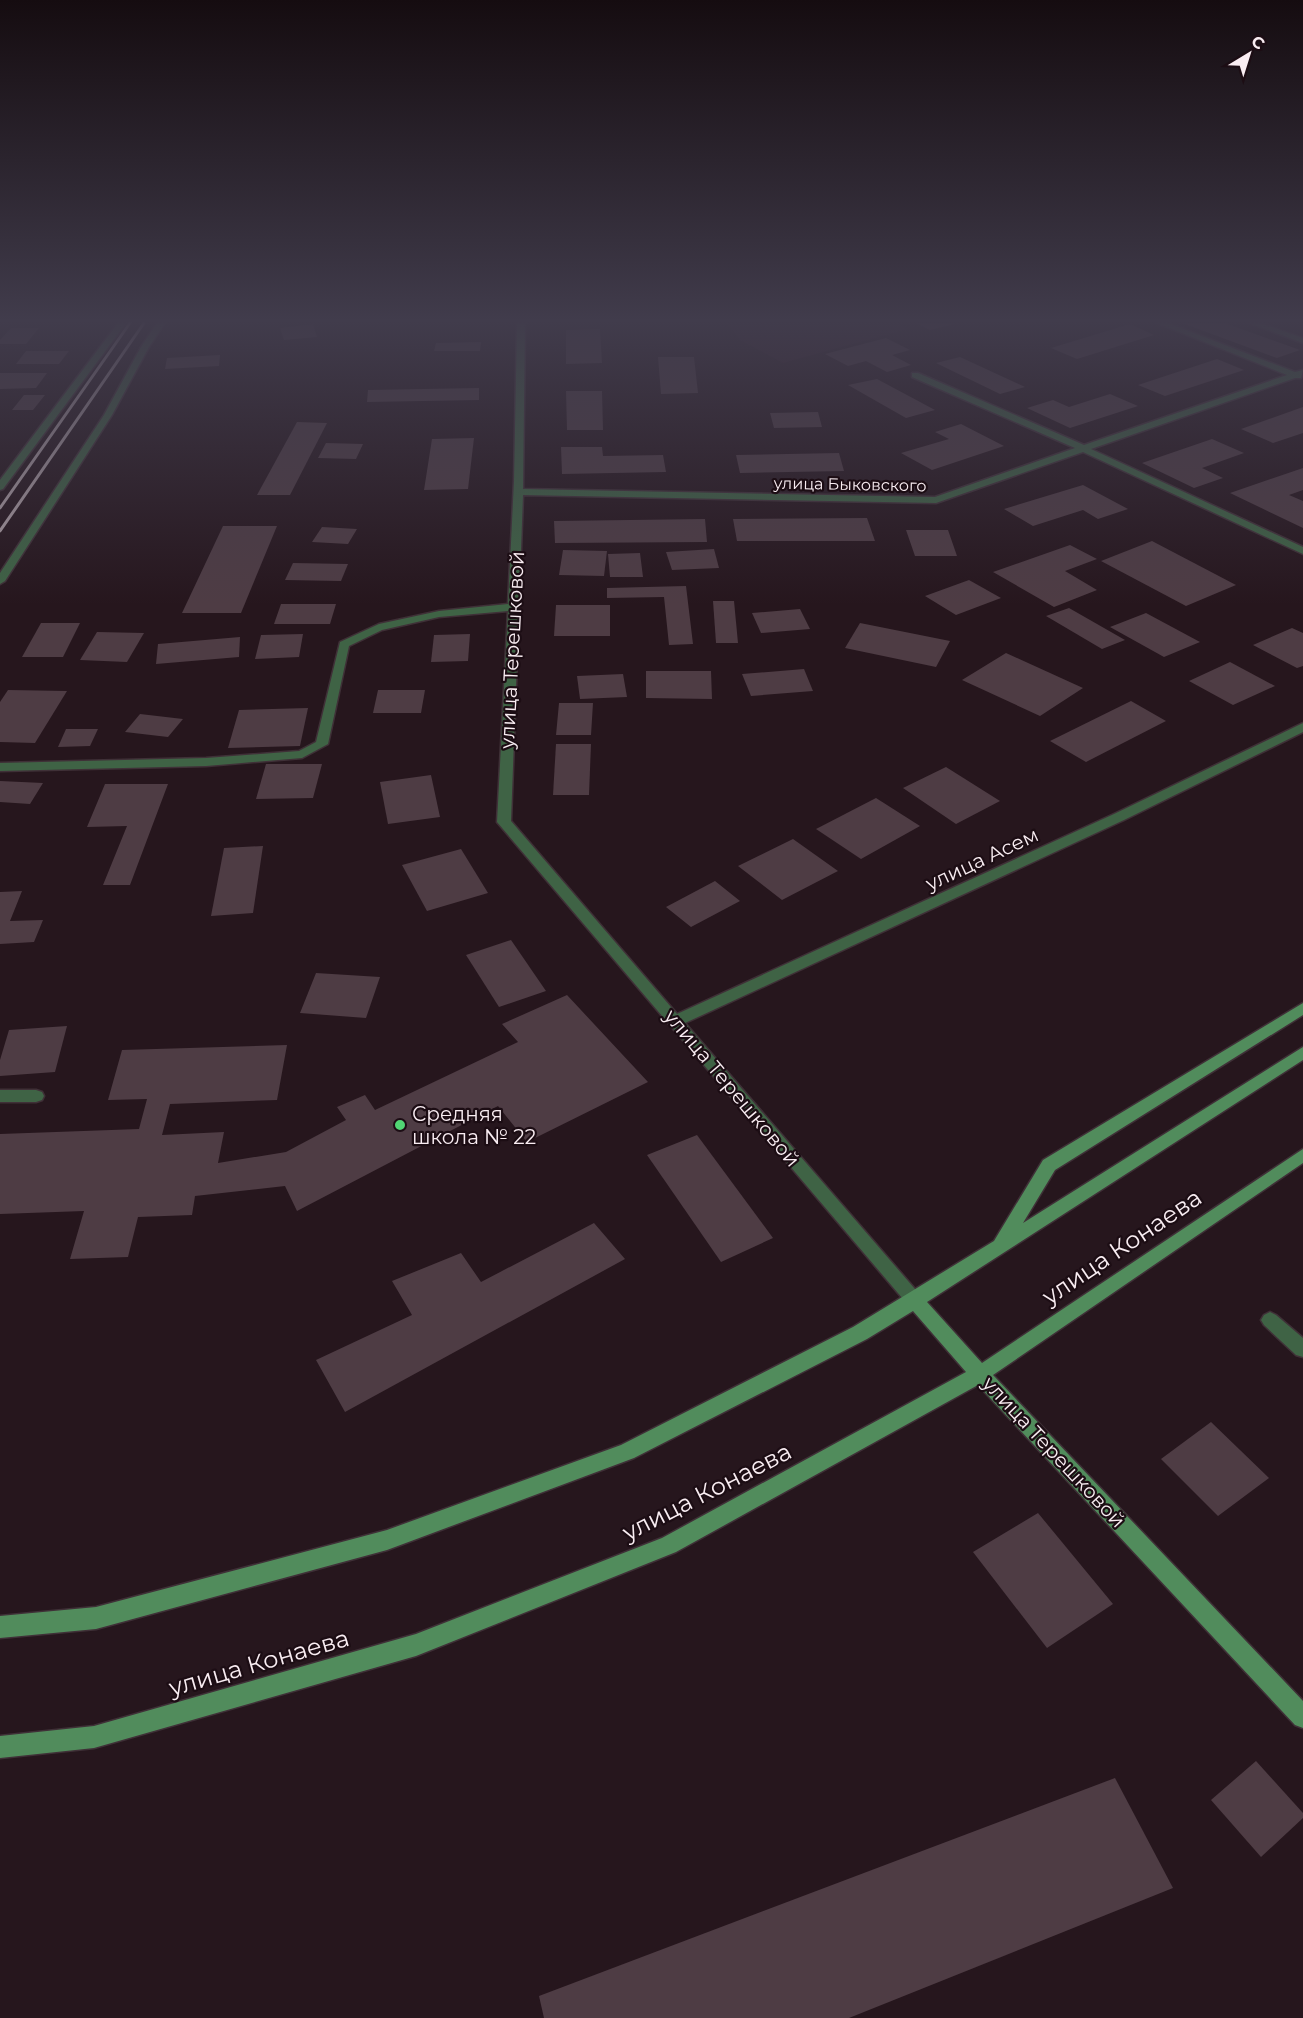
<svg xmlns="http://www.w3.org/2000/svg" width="1303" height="2018" font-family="Montserrat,sans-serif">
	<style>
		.built { fill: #311b26 }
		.building { fill: #4e3c44 }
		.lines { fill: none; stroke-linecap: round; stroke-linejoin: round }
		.street-casing { stroke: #3f3037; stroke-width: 3 }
		.secondary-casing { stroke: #3f3037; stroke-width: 3 }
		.street { fill: #3f6345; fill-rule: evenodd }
		.secondary { fill: #518c5c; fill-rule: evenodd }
		.rail { stroke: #ac9ea4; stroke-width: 3 }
		.poi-dot { fill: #51d674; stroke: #1c0d14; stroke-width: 2 }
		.labels { text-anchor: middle; stroke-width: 4.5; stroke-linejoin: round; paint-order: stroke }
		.far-street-label { font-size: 16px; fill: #f9edf2; stroke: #1c0d14 }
		.street-label { font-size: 20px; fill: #f9edf2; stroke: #1c0d14 }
		.poi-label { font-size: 20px; fill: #f9edf2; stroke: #1c0d14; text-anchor: start }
		.near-street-label { font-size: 24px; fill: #f9edf2; stroke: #1c0d14 }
	</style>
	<rect width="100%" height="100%" fill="#26161d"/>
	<!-- built -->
	<polygon class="built" points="726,323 896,323 908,329 783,363 740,340"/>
	<!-- building -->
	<g class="building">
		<polygon points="916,323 955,323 955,324 930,330"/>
		<polygon points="1182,323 1225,323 1300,350 1277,358"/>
		<polygon points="313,324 317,337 284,340 280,328"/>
		<polygon points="1130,324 1154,335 1077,359 1051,348"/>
		<polygon points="11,328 39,328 26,344 0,344 0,340"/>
		<polygon points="600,329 602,363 566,364 566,330"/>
		<polygon points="886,338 910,350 892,355 911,365 887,372 866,361 848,366 825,354"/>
		<polygon points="481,342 480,351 434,351 436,343"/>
		<polygon points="26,351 69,351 59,364 16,364"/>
		<polygon points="220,355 219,366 165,369 167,358"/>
		<polygon points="658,357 694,357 698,393 661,394"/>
		<polygon points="960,357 1025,387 1000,394 936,363"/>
		<polygon points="1217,359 1244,370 1165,396 1138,385"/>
		<polygon points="0,373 47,373 36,388 0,389"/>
		<polygon points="877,379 935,410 906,418 848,385"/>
		<polygon points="479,388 479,400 367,402 368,390"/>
		<polygon points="566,391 602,391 603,430 567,430"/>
		<polygon points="1110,394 1138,406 1070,428 1027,408 1053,400 1069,407"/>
		<polygon points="24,395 45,395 33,410 12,410"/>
		<polygon points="1303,407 1303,433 1273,443 1241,429"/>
		<polygon points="818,412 822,427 774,428 770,413"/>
		<polygon points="297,422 327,423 290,495 257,495"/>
		<polygon points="961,424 1004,446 932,470 901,453 949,439 935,432"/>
		<polygon points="474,438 468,489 424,490 432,439"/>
		<polygon points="1212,439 1244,453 1202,468 1223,478 1194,488 1142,463"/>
		<polygon points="326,443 363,444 356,459 318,458"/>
		<polygon points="561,447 602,447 603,456 663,455 666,472 562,474"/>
		<polygon points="839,453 844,471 740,473 736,455"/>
		<polygon points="1303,468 1303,490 1289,495 1303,501 1303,528 1230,493"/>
		<polygon points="1083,485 1128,509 1098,519 1083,510 1033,526 1004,509"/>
		<polygon points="867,518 875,541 737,541 733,519"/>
		<polygon points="705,519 707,542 555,543 554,521"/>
		<polygon points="223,526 277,526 241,613 182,613"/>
		<polygon points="322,527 357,529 348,544 312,542"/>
		<polygon points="906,530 948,530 957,556 915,556"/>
		<polygon points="1152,541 1236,585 1186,606 1101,561"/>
		<polygon points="1070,545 1097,559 1065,571 1097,590 1054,607 993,572"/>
		<polygon points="714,549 719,568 672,570 666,552"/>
		<polygon points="563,550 607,551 604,576 559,575"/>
		<polygon points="640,553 643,577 610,577 608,554"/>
		<polygon points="293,563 348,564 341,581 285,580"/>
		<polygon points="969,580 1001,598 956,615 925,596"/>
		<polygon points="686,586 693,644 669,645 664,597 607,598 607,588"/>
		<polygon points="713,601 734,601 738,643 716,643"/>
		<polygon points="281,604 336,604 330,624 274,624"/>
		<polygon points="556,605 610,605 610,636 554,636"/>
		<polygon points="1069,608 1125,640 1102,649 1046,616"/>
		<polygon points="800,609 810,629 761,633 752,613"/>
		<polygon points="1146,613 1200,642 1164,657 1110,627"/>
		<polygon points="41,623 80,623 63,657 22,657"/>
		<polygon points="860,623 950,641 936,667 845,648"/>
		<polygon points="1292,628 1303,633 1303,666 1297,668 1253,645"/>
		<polygon points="97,632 144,633 127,662 80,660"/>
		<polygon points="303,634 299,657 255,659 261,635"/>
		<polygon points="470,634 468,661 431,662 434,635"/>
		<polygon points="240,637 239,657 156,664 158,644"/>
		<polygon points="1006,653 1083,688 1040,716 962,680"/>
		<polygon points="1230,662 1275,686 1233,705 1189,681"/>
		<polygon points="804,669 813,691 751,696 742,674"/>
		<polygon points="646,671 711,671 712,699 646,698"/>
		<polygon points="623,674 627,697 580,699 577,676"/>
		<polygon points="8,690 67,691 35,743 0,742 0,702"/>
		<polygon points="378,690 425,690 421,713 373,713"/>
		<polygon points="1131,701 1166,721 1086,762 1050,741"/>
		<polygon points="559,703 593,703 591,735 556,735"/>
		<polygon points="308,708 300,746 228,748 239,710"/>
		<polygon points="140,714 183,719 168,737 125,732"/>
		<polygon points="66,729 98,729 90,746 58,747"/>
		<polygon points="556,744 591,744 589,795 553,795"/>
		<polygon points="266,764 322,764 313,798 256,799"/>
		<polygon points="946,767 1000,801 956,824 903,788"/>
		<polygon points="431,775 440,817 388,824 380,782"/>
		<polygon points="0,781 43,783 30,804 0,802"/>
		<polygon points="105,784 168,784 130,885 103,885 127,826 87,827"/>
		<polygon points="876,798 920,826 861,859 816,829"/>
		<polygon points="793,839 838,871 782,900 738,866"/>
		<polygon points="263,846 253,913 211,916 224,848"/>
		<polygon points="461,849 488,893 427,911 402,865"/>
		<polygon points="715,881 740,901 691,927 666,907"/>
		<polygon points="22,891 10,921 43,920 34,942 0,944 0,892"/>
		<polygon points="511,940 546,991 499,1007 466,955"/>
		<polygon points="316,973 380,977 366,1018 300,1013"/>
		<polygon points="567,995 648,1082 527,1142 498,1106 297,1211 285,1186 195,1196 192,1215 138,1217 128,1257 70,1259 84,1211 0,1214 0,1134 139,1129 147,1099 108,1100 122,1050 287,1045 277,1100 170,1104 162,1135 224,1132 218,1163 286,1152 346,1120 337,1107 365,1095 375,1110 518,1042 502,1024"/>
		<polygon points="67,1026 55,1072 0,1076 0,1060 9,1030"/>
		<polygon points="697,1135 773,1238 721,1262 647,1155"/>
		<polygon points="594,1223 625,1259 345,1412 316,1360 412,1315 392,1281 461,1253 481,1282"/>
		<polygon points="1211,1422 1269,1478 1218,1516 1161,1459"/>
		<polygon points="1038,1513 1113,1604 1047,1648 973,1552"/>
		<polygon points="1256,1761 1303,1813 1303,1818 1261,1857 1211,1800"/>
		<polygon points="1115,1778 1173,1888 849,2018 544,2018 539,1996"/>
	</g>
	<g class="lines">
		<!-- street casing -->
		<g class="street-casing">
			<g id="street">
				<polygon points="118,323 126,323 3,489 0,490 0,480"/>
				<polygon points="157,323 165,323 149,347 112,415 5,581 0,584 0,573 104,415 141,347"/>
				<polygon points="517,323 525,323 523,489 935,497 1075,448 912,377 912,373 918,373 1084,445 1287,375 1157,323 1168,323 1295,372 1303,370 1301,378 1295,378 1091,449 1303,547 1303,554 1083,452 936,503 523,495 511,821 677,1014 1114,814 1303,723 1303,732 1124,820 685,1023 921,1296 924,1301 921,1306 915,1309 909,1306 497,822 508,611 439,617 382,630 349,646 328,744 302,758 206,766 0,771 0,763 206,758 299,751 316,742 340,642 379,624 439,611 508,604 514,481"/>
				<polygon points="1249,323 1260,323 1303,338 1303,343"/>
				<polygon points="0,1090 36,1090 42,1092 44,1096 42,1100 36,1102 0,1102"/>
				<polygon points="1270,1312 1276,1315 1303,1338 1303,1357 1296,1355 1264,1325 1261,1320 1264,1315"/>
			</g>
		</g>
		<!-- secondary casing -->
		<g class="secondary-casing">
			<polygon id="secondary" points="1303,1003 1303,1015 1055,1170 1023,1223 1303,1047 1303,1060 927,1302 982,1363 1303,1149 1303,1163 993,1375 1303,1701 1303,1728 1295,1725 978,1385 676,1552 416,1656 94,1748 0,1758 0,1736 94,1726 416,1634 662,1538 966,1372 913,1311 867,1339 634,1458 387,1550 96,1629 0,1638 0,1616 96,1607 387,1530 621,1445 853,1327 994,1241 1043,1160"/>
		</g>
		<!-- street -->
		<use href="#street" class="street"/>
		<!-- secondary -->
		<use href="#secondary" class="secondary"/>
		<!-- rail -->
		<g class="rail">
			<polyline points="0,508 130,323"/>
			<polyline points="0,531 144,323"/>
		</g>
	</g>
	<!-- sky -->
	<linearGradient id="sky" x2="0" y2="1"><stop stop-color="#150c10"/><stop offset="0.53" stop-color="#413c4c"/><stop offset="1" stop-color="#413c4c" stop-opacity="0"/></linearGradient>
	<rect width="1303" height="605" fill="url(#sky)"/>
	<!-- markers -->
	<circle class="poi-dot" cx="400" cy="1125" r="6"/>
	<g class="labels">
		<!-- far-street labels -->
		<g class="far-street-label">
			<text transform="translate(850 484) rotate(1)" y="6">улица Быковского</text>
		</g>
		<!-- street labels -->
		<g class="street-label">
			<text transform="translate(512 650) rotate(-87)" y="7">улица Терешковой</text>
			<text transform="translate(982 859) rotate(-25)" y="7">улица Асем</text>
			<text transform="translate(732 1088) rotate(50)" y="7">улица Терешковой</text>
			<text transform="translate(1054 1452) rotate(47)" y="7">улица Терешковой</text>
		</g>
		<!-- poi labels -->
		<g class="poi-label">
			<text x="412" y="1121">Средняя<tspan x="412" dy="23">школа № 22</tspan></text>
		</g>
		<!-- near-street labels -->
		<g class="near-street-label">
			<text transform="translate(1122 1247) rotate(-34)" y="8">улица Конаева</text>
			<text transform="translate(707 1492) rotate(-27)" y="8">улица Конаева</text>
			<text transform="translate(259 1663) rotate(-16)" y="8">улица Конаева</text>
		</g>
	</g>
	<!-- north arrow -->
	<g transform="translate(1249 54) rotate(38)" stroke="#1c0d14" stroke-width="4.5" paint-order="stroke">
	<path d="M0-4.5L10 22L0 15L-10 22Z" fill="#f9edf2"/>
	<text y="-9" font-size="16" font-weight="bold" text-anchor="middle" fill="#f9edf2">С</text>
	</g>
</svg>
